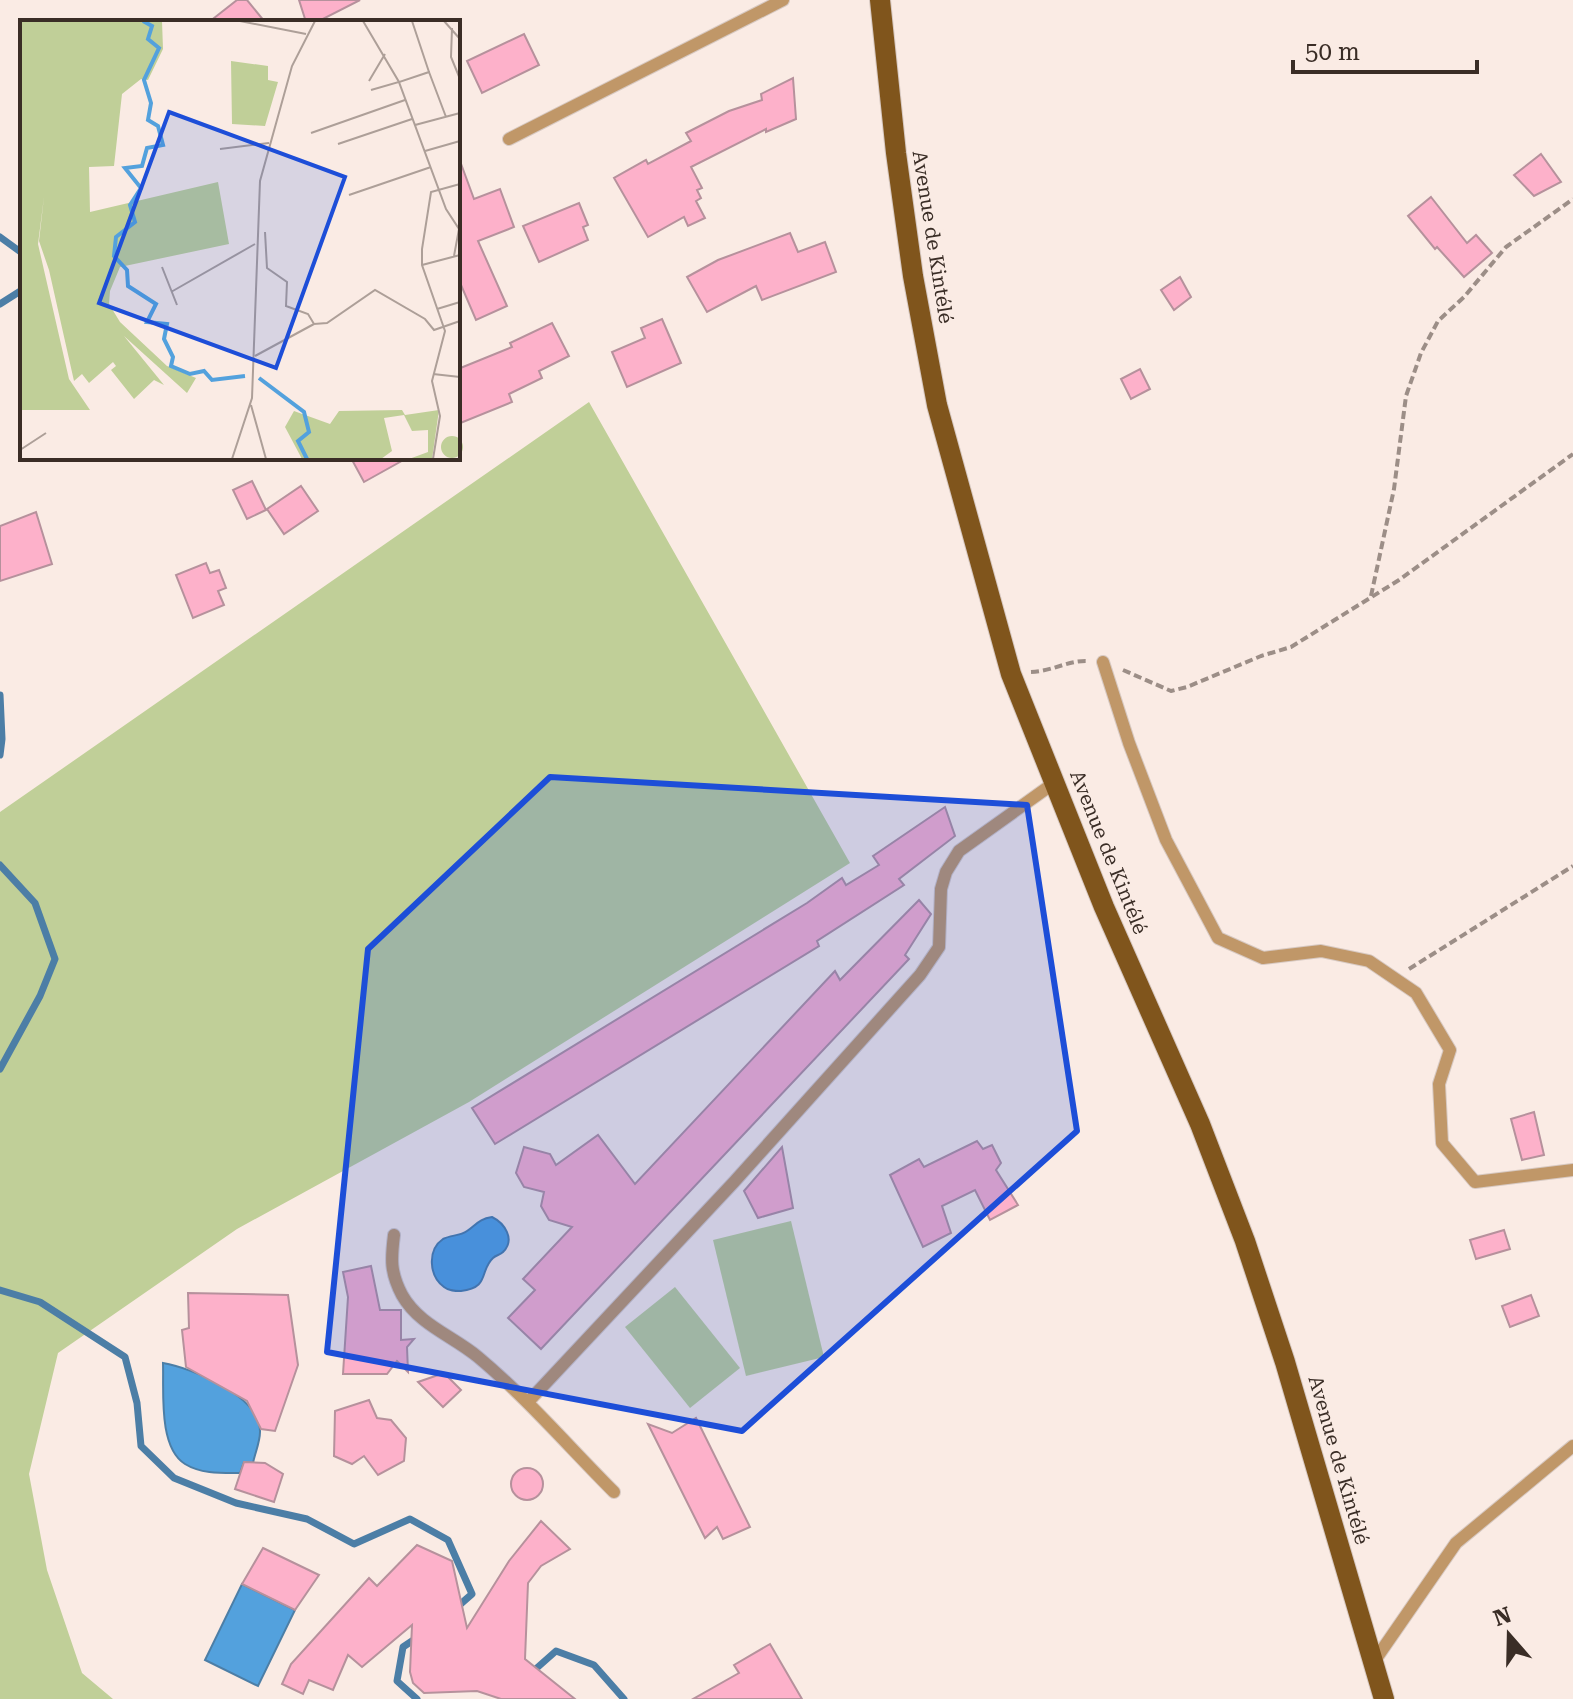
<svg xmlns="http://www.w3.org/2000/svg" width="1573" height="1699" font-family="'Roboto Serif',serif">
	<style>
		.green { fill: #c0cf98 }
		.water { fill: #53a1dd; stroke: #4c7ea6; stroke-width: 2 }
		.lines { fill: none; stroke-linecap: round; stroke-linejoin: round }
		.stream { stroke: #4c7ea6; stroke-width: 7 }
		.building { fill: #fdb1ca; stroke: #b6919c; stroke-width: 2 }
		.service-casing { stroke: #d7c9c2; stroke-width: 14 }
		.primary-casing { stroke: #d7c9c2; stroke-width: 22 }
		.path { stroke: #9c8e87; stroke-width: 4; stroke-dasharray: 8 4; stroke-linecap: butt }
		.service { stroke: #c09768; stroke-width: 12 }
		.primary { stroke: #80551c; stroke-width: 20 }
		.marked { fill: #1d4ed8; fill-opacity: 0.2; stroke: #1d4ed8; stroke-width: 6; stroke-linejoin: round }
		.labels { text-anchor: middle; stroke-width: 8; stroke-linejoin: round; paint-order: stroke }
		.street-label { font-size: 20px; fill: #3a2d26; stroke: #faebe4 }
		.inset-river { fill: none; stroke: #53a1dd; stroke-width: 4 }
		.inset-road { fill: none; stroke: #ad9f98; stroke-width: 2 }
		.view { fill: #1d4ed8; fill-opacity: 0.15; stroke: #1d4ed8; stroke-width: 4 }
		.inset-edge { fill: none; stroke: #3a2d26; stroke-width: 4 }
	</style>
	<rect width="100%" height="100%" fill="#faebe4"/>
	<!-- green -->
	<g class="green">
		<polygon points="589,402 850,863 469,1102 237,1229 58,1353 29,1474 47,1570 82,1673 113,1699 0,1699 0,812"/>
		<polygon points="791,1221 824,1357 746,1376 713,1240"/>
		<polygon points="675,1287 740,1368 690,1408 625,1327"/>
	</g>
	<!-- water -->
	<g class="water">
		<path d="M492,1217C504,1223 516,1239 503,1252C500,1255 496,1255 493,1258C479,1271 490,1288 461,1291C455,1291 449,1291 444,1287C429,1276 427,1250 443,1239C451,1235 460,1236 467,1231C477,1224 479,1219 492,1217Z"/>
		<path d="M163,1363C192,1368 261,1396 260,1432C260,1442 255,1453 253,1463L244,1462L240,1473C222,1473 201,1474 185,1464C158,1447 164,1391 163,1363Z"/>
		<polygon points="242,1584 295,1610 258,1686 205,1660"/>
	</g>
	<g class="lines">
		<!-- stream -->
		<g class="stream">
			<polyline points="0,237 22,253"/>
			<polyline points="0,304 22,290"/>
			<polyline points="0,695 2,739 0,755"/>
			<polyline points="0,865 35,903 55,959 40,996 0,1069"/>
			<polyline points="0,1290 40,1302 125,1357 137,1403 141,1446 174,1478 236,1503 307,1519 354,1544 410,1519 448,1540 472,1594 456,1608"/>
			<polyline points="530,1674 556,1651 594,1665 624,1699"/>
			<polyline points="417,1699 397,1681 403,1647 418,1637"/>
		</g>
	</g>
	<!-- building -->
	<g class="building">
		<polygon points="237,0 247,0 265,22 209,22"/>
		<polygon points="299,0 360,0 317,22 306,22"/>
		<polygon points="524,34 539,65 482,93 467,61"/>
		<polygon points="793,78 796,119 766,132 766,129 691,167 702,188 697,190 701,198 696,201 705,218 688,226 684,217 648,237 614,178 646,160 648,164 691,141 686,133 729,111 762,100 761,94"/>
		<polygon points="1541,154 1561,182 1534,196 1514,175"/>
		<polygon points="460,161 474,199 500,189 514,227 478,241 507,306 476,320 458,278 458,162"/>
		<polygon points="1431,197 1467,243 1476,235 1492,253 1464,277 1437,247 1435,249 1408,216"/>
		<polygon points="579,203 588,225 583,227 588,240 539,262 523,226"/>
		<polygon points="790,233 798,252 825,242 836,272 762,300 756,286 707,312 687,277 718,260"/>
		<polygon points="1180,277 1191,297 1174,310 1161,290"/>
		<polygon points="662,319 681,363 627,387 612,352 645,338 641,328"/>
		<polygon points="552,323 569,356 539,371 542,378 509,394 512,402 458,424 458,369 512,347 510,343"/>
		<polygon points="1140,369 1150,389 1131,399 1121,379"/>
		<polygon points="351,458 407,458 364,482"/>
		<polygon points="252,481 266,510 247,519 233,490"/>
		<polygon points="301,486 318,511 284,534 267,509"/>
		<polygon points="36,512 52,564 0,581 0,526"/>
		<polygon points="206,563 210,573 219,570 226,588 218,591 224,605 193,618 176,575"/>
		<polygon points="945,807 955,836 899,879 904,885 817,941 819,946 495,1144 472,1108 807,903 842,878 846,885 879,865 873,856"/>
		<polygon points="919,900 931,914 905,955 909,959 541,1349 508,1318 535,1290 523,1279 572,1227 549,1220 541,1206 544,1192 524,1187 516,1173 524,1147 550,1154 556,1165 598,1135 635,1184 835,971 840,980"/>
		<polygon points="1534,1112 1544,1155 1522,1160 1511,1119"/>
		<polygon points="977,1141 983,1149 992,1145 1001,1163 996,1170 1018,1205 990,1220 975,1190 942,1206 951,1233 923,1247 890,1175 919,1159 924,1167"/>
		<polygon points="782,1147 793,1208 758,1218 744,1191"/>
		<polygon points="1504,1230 1510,1249 1476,1259 1470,1240"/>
		<polygon points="371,1266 380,1310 401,1310 401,1340 414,1339 407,1347 408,1372 397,1361 387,1374 343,1374 348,1297 343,1272"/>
		<polygon points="188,1293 288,1295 298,1365 275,1431 261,1429 247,1401 186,1367 182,1330 189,1328"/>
		<polygon points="1531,1295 1539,1316 1510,1327 1502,1306"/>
		<polygon points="444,1373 461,1390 443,1407 418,1382"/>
		<polygon points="369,1400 377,1418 391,1420 406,1438 404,1461 378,1475 364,1456 352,1464 334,1456 335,1411"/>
		<polygon points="696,1418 750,1527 723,1539 717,1527 705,1538 648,1424 672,1433"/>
		<polygon points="244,1462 265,1463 283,1474 274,1502 235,1489"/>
		<circle cx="527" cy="1484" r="16"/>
		<polygon points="541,1521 570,1549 541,1566 528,1583 525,1659 575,1699 501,1699 477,1691 424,1693 413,1683 410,1672 412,1625 362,1667 348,1655 333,1690 309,1680 303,1694 282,1684 291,1664 369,1578 377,1586 417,1545 452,1561 467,1628 509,1561"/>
		<polygon points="263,1548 319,1575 295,1610 242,1584"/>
		<polygon points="770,1644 802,1699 693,1699 739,1673 734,1665"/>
	</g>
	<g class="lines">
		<!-- service casing -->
		<g class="service-casing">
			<g id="service">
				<polyline points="509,139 783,0"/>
				<polyline points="1103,662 1129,743 1166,840 1218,938 1263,958 1321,951 1369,961 1416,993 1450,1050 1439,1084 1442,1143 1475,1182 1573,1170"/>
				<path d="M394,1235C391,1259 390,1272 402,1295C419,1325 453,1336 478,1357C527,1398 569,1447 614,1492"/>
				<polyline points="528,1402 734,1182 920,975 939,947 941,889 946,872 959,851 1054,783"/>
				<polyline points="1373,1663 1456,1543 1573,1446"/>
			</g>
		</g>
		<!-- primary casing -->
		<g class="primary-casing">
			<polyline id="primary" points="880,0 896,153 913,276 937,405 1011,674 1104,907 1200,1124 1245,1241 1285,1362 1384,1699"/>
		</g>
		<!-- path -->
		<g class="path">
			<polyline points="1371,596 1394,489 1406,396 1421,353 1438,321 1464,297 1506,247 1573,199"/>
			<polyline points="1123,670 1171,691 1187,687 1261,656 1291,647 1399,580 1573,454"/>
			<path d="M1031,672C1054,671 1068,660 1088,661"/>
			<polyline points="1409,969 1573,866"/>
		</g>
		<!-- service -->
		<use href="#service" class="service"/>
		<!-- primary -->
		<use href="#primary" class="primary"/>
	</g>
	<!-- marked area -->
	<path class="marked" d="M550,777L1027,805L1077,1131L742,1431L327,1352L368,949Z"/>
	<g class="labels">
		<!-- street labels -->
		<g class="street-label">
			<text transform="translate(933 237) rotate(81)" y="7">Avenue de Kintélé</text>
			<text transform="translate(1109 852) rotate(68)" y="7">Avenue de Kintélé</text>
			<text transform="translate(1339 1460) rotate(74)" y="7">Avenue de Kintélé</text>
		</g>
	</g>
	<!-- overview -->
	<g transform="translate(20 20)">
		<rect width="440" height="440" fill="#faebe4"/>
		<path d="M0,1H142L143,29L128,60L121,59L102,74L94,146L69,147L70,192L198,162L209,224L100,247L90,271L89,284L100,302L147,346L176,358L167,373L104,316L144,365L134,360L114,379L91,350L96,346L93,342L69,363L62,354L54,361L29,250L19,221L24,177L18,224L49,359L70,390H0ZM211,41L248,46V60L258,62L245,106L212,104ZM382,390L385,395L419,390L412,439H389L408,432V410L392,411L384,395L364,398L372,431L361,439H282L265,407L274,391L310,404L319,391ZM421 427a11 11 0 1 1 22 0a11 11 0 1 1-22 0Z" fill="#c0cf98"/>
		<path class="inset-river" d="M123,1L132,6L128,19L139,28L124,60L131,83L128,100L138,106L143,125L127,128L122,146L105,148L121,168L110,185L115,202L96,217L94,236L107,250L108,266L136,284L127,302L147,304L144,319L153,337L151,346L170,354L184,351L192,360L225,356M239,358L284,392L289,412L278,421L287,439"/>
		<path class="inset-road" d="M220,1L286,14M343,1L379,62L351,70M392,1L409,52L379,62L426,189L439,209L434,236M424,1L440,19M432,8L431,37L440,59M409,52L426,97M349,61L365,34M395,105L440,93M291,113L385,80M318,124L392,99M200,129L249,123M405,131L440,121M329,175L411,147M245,212L247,248L267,262L266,286L288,294L294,304L307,303L355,270L405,299L414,310L440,301M402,245L440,235M142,247L157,285M151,272L235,224M417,289L440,282M235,336L294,304M413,354L440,357M231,385L246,439M0,430L26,413M212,439L232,378L240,161L272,46L295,1M413,439L420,396L412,361L425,311L402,245V229L411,172L440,164"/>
		<path class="view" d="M149,92L325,157L256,348L79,283Z"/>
		<rect width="440" height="440" class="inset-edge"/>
	</g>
	<!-- north arrow -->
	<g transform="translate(1509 1635) rotate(340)" stroke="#faebe4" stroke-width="6" paint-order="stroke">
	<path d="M0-6L14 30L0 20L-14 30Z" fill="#3a2d26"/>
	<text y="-12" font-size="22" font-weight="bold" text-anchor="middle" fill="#3a2d26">N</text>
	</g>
	<!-- scale -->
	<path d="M1293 60v12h184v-12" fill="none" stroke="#3a2d26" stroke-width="4"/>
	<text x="1305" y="60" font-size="24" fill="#3a2d26" stroke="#faebe4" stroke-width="6" paint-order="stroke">50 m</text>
</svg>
